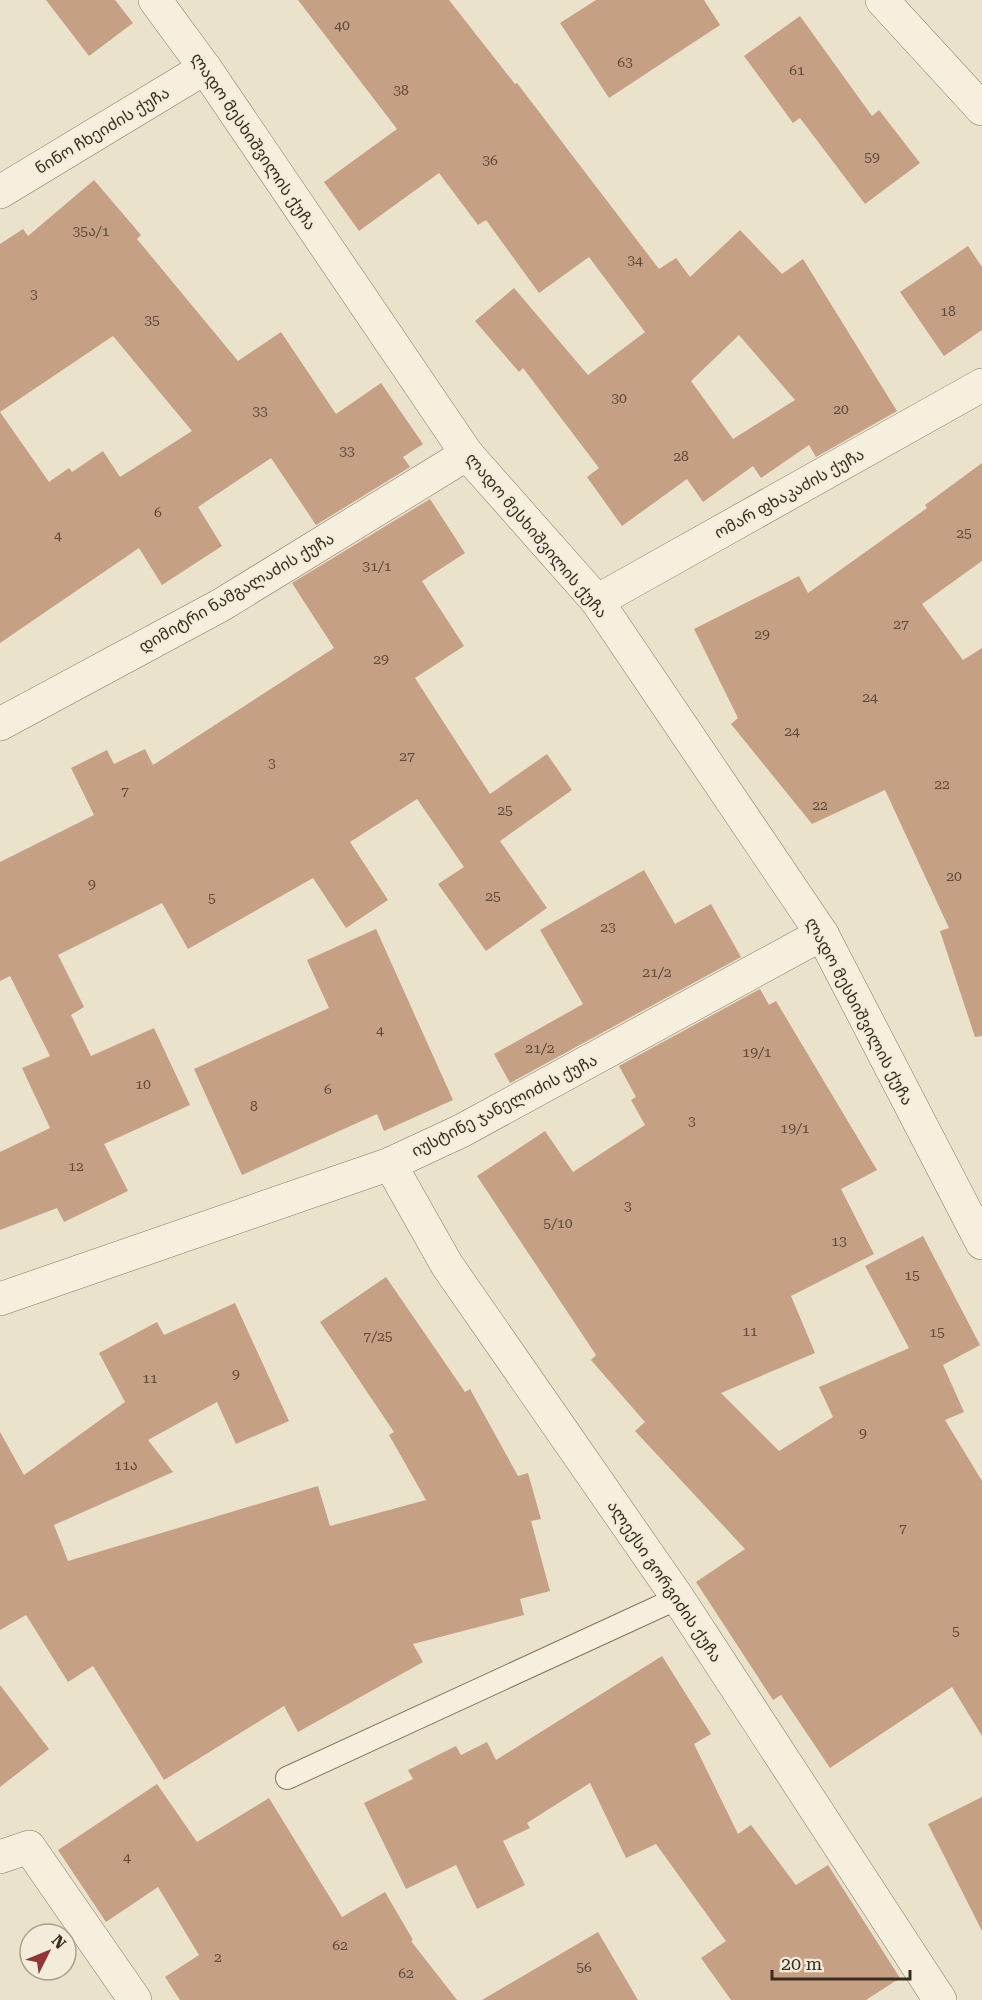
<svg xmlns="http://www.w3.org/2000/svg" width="982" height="2000" font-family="'Roboto Serif','Noto Sans Georgian',serif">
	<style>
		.building { fill: #c5a085; fill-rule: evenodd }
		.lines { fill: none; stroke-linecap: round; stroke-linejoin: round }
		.service-casing { stroke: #867561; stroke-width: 24 }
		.minor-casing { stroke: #867561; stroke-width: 34 }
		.tertiary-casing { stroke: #867561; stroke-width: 34 }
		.service { stroke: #f6efde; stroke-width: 22 }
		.minor { stroke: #f6efde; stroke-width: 33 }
		.tertiary { stroke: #f6efde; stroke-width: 33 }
		.labels { text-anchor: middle; stroke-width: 4.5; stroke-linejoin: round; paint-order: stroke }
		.number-label { font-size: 14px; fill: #5c4a3b }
		.street-label { font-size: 16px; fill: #392d22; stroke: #f3ecda }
	</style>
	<rect width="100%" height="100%" fill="#ebe2cb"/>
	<!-- building -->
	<g class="building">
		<polygon points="46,0 115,0 133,23 89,56"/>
		<path d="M298,0H449L515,84L517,83L659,269L676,258L690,277L740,230L782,274L803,259L897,411L816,457L809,445L761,478L753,466L703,502L687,479L622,526L587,477L599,468L523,368L519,372L475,321L514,288L588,375L645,332L589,257L539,293L486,220L478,225L439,173L359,231L324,182L397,129ZM739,335L795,400L733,439L691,381Z"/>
		<polygon points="596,0 704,0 720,25 609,98 560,23"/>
		<polygon points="800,16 872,116 879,110 920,163 865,204 800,118 793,123 744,56"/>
		<path d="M94,180L141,235L137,239L238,361L281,332L336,414L381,383L423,444L403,457L410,467L316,525L271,458L198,507L222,546L162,585L139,548L0,643V244L23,229L28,236ZM113,336L192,431L120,477L103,451L72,472L69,468L49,482L0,412Z"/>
		<polygon points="968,246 982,267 982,330 944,356 900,292"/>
		<polygon points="982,463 982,561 922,604 963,660 982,648 982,1036 975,1037 940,931 949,928 885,790 812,824 731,724 738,718 694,629 799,576 808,593 927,508 925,505"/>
		<polygon points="430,499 465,553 422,581 464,646 415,678 490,794 547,754 572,790 500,841 547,908 486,951 438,884 464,867 417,799 350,842 388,900 346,928 313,878 188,949 162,903 58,955 84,1007 71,1015 91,1056 154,1028 190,1105 104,1144 128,1191 64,1222 57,1208 0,1230 0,1152 50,1128 22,1068 50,1056 10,976 0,981 0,862 94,815 71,768 107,750 114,764 145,749 153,765 334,648 292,583"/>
		<polygon points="644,870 675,924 711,904 741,957 510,1083 494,1054 583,1004 540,930"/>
		<polygon points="376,929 453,1100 384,1131 377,1114 242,1175 194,1069 329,1008 307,960"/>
		<polygon points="760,989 769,1005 776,1001 877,1170 841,1189 874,1254 791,1296 815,1353 721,1393 779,1451 833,1417 819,1387 909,1348 865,1266 923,1236 980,1345 943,1365 964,1412 945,1420 982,1481 982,1736 952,1687 830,1768 781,1695 773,1700 696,1582 745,1549 635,1431 645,1422 591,1360 596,1355 477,1176 545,1131 573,1172 645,1125 631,1100 636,1097 619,1066"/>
		<polygon points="386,1277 465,1392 470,1389 518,1476 528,1473 541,1519 531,1521 550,1591 520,1599 524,1615 413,1644 423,1662 298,1732 284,1706 164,1780 93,1666 68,1682 26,1615 0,1630 0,1432 24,1475 125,1402 99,1353 157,1322 164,1335 235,1303 289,1421 236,1444 217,1402 148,1440 173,1472 54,1525 68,1561 318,1486 330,1526 426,1500 389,1435 394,1432 320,1322"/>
		<polygon points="662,1656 711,1734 694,1744 738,1834 751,1825 796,1885 828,1865 900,1978 866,2000 731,2000 701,1958 726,1941 656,1844 626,1858 590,1783 527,1823 530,1828 503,1841 525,1885 477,1909 456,1865 406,1889 364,1803 413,1779 408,1770 456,1746 461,1755 487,1742 496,1760"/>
		<polygon points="0,1685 49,1749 0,1787"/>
		<polygon points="157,1784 197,1842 269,1798 342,1917 385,1892 413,1940 411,1941 457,2000 180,2000 165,1977 199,1955 158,1887 106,1922 58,1850"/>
		<polygon points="982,1797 982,1931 928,1824"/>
		<polygon points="598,1932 638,2000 482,2000"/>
	</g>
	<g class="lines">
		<!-- service casing -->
		<g class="service-casing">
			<polyline id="service" points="287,1778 678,1598"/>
		</g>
		<!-- minor casing -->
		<g class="minor-casing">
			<g id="minor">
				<polyline points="882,0 982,109"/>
				<polyline points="0,192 205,68"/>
				<polyline points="597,601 982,385"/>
				<polyline points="0,724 221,605 467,454"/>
				<polyline points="390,1164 447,1265 678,1598 940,2000"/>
				<polyline points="0,1299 390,1164 461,1131 822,934"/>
				<polyline points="0,1857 29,1847 135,2000"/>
			</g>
		</g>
		<!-- tertiary casing -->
		<g class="tertiary-casing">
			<polyline id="tertiary" points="155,0 205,68 467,454 597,601 822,934 982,1243"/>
		</g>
		<!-- service -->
		<use href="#service" class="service"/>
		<!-- minor -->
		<use href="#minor" class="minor"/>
		<!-- tertiary -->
		<use href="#tertiary" class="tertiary"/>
	</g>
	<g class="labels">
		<!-- number labels -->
		<g class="number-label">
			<text x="342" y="30">40</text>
			<text x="625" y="67">63</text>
			<text x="797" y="75">61</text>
			<text x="401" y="95">38</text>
			<text x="872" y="162">59</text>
			<text x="490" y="165">36</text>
			<text x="91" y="236">35ა/1</text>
			<text x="635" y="265">34</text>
			<text x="34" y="299">3</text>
			<text x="948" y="316">18</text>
			<text x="152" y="325">35</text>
			<text x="619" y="403">30</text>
			<text x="841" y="414">20</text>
			<text x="260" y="416">33</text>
			<text x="347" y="456">33</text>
			<text x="681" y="461">28</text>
			<text x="158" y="517">6</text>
			<text x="964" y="538">25</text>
			<text x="58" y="540">4</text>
			<text x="377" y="571">31/1</text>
			<text x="901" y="629">27</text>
			<text x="762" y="639">29</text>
			<text x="381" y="664">29</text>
			<text x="870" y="702">24</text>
			<text x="792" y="736">24</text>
			<text x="407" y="761">27</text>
			<text x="272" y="768">3</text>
			<text x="942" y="789">22</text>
			<text x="125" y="796">7</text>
			<text x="820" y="810">22</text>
			<text x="505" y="815">25</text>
			<text x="954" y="881">20</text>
			<text x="92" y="889">9</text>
			<text x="493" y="901">25</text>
			<text x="212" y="903">5</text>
			<text x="608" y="932">23</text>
			<text x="657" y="977">21/2</text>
			<text x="380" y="1035">4</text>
			<text x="540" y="1053">21/2</text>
			<text x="757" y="1057">19/1</text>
			<text x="143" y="1089">10</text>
			<text x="328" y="1094">6</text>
			<text x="254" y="1111">8</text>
			<text x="692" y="1126">3</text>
			<text x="795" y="1133">19/1</text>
			<text x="76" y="1171">12</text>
			<text x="628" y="1211">3</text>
			<text x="558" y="1228">5/10</text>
			<text x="839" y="1246">13</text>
			<text x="912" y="1280">15</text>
			<text x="750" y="1336">11</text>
			<text x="937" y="1337">15</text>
			<text x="378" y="1341">7/25</text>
			<text x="236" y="1379">9</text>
			<text x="150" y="1383">11</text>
			<text x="863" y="1438">9</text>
			<text x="126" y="1470">11ა</text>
			<text x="903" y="1533">7</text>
			<text x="956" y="1636">5</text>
			<text x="127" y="1862">4</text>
			<text x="340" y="1950">62</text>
			<text x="218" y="1962">2</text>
			<text x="584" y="1972">56</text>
			<text x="406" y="1978">62</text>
		</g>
		<!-- street labels -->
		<g class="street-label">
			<text transform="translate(102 130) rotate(-31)" y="6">ნინო ჩხეიძის ქუჩა</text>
			<text transform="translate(254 141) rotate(56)" y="6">ლადო მესხიშვილის ქუჩა</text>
			<text transform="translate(789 493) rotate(-29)" y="6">ომარ ფხაკაძის ქუჩა</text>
			<text transform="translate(537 535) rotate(50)" y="6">ლადო მესხიშვილის ქუჩა</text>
			<text transform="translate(236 592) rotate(-30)" y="6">დიმიტრი ნამგალაძის ქუჩა</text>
			<text transform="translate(860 1011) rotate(62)" y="6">ლადო მესხიშვილის ქუჩა</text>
			<text transform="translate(504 1105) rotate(-27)" y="6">იუსტინე ჯანელიძის ქუჩა</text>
			<text transform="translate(665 1581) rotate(56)" y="6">ალექსი გორგიძის ქუჩა</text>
		</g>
	</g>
	<!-- north arrow -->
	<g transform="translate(48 1952) rotate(47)"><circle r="28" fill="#f3ecda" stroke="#a9a090" stroke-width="1.5"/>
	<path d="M0-4.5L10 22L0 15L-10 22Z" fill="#903637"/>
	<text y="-9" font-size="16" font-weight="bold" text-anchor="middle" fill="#392d22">N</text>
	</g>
	<!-- scale -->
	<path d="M772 1970v9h138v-9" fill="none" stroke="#392d22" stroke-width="3"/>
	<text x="781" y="1970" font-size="18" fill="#392d22" stroke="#f3ecda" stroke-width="4.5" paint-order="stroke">20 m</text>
</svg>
